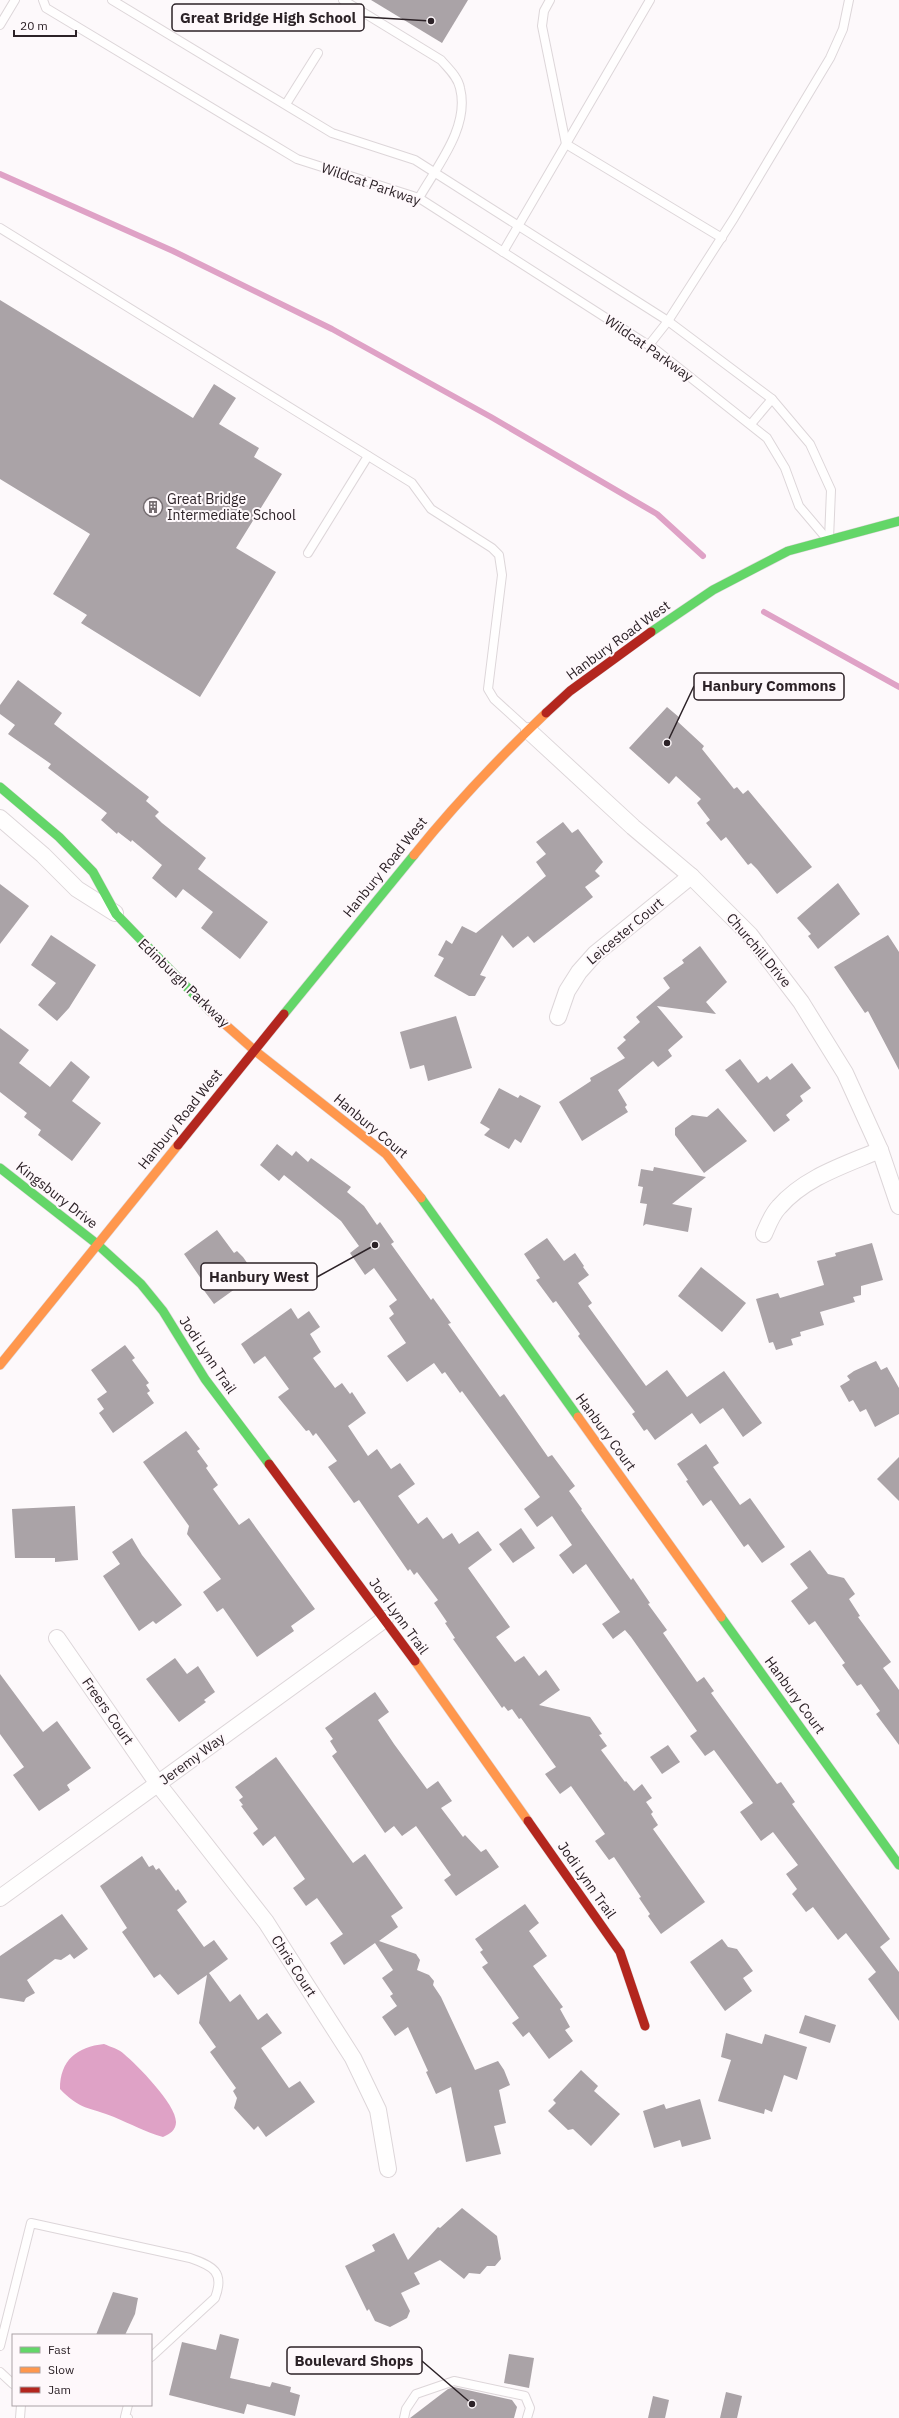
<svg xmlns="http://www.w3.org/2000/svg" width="899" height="2418" font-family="'IBM Plex Sans',sans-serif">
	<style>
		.water { fill: #dfa2c6 }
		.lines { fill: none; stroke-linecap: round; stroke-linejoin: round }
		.stream { stroke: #dfa2c6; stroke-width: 6 }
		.building { fill: #aaa3a7 }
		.lane-casing { stroke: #ddd6d9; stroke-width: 10 }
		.street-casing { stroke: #ddd6d9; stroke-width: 18 }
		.fast-casing { stroke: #ddd6d9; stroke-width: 10 }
		.slow-casing { stroke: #ddd6d9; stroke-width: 10 }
		.jam-casing { stroke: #ddd6d9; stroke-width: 10 }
		.lane { stroke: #fffefe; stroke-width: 8 }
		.street { stroke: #fffefe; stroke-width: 16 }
		.fast { stroke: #63d668; stroke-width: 9 }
		.slow { stroke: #ff974d; stroke-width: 9 }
		.jam { stroke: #b3261e; stroke-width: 9 }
		.labels { text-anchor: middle; stroke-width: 4; stroke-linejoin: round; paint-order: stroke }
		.street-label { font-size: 14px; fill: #2c2227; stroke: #fef8fb }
		.poi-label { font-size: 14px; fill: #2c2227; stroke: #fef8fb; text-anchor: start }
		.leader { fill: none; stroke: #2c2227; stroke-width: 1.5 }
		.callout-dot { fill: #2c2227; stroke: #fef8fb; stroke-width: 1.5 }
		.callout { fill: #fef8fb; stroke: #2c2227; stroke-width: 1.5 }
		.callout-label { font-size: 15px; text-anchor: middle; font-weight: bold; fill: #2c2227 }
	</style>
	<rect width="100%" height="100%" fill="#fdf9fb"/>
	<!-- water -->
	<path class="water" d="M104,2044C111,2047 119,2049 124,2054C137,2065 176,2104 176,2122C176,2130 170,2134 163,2137C145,2132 131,2124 114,2117C89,2107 80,2110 60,2089C60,2060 77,2047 104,2044Z"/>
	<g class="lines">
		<!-- stream -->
		<g class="stream">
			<polyline points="0,174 173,251 332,329 491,417 657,514 703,556"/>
			<polyline points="764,612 899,687"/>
		</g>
	</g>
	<!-- building -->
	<g class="building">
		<polygon points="371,0 468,0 442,43"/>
		<polygon points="0,300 193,418 214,384 236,398 219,424 259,448 254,457 282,474 236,548 276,572 200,697 81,623 87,615 53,594 90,534 0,479"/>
		<polygon points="18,680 62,713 54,724 149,797 146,801 159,812 155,816 162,823 206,858 198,869 268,922 240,959 201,928 213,912 183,889 176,898 152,878 162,865 132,840 131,842 118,832 117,834 101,820 107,813 48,768 51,764 8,734 15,725 0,714 0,705"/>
		<polygon points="667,707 680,718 677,721 704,746 702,749 734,789 737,787 743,794 748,790 812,867 777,894 757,869 751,863 748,865 726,837 721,841 706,823 710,820 697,803 701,799 676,776 669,784 629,748"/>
		<polygon points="563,822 572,833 578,829 603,862 595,871 600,876 585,887 593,897 534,943 528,936 513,948 502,935 480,975 486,977 475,996 469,996 434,976 444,958 438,955 446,940 452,944 462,926 476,933 546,876 536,862 546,854 536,842"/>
		<polygon points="838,883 860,914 818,949 808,936 811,934 797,918"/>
		<polygon points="0,884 29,906 0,944"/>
		<polygon points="51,935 96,965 69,1008 57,1021 38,1005 56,983 31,965"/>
		<polygon points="888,935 899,952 899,1070 868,1011 865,1013 834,967"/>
		<polygon points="700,946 727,982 706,1002 716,1014 657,1006 683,1037 668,1050 672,1056 658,1067 653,1061 618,1090 627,1105 625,1107 628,1112 582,1141 559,1102 591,1081 590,1078 625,1058 617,1048 626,1040 623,1037 640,1022 636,1017 670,988 663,978 684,963 682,960"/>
		<polygon points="456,1016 472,1068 428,1081 424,1065 410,1069 400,1032"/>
		<polygon points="0,1028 29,1050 19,1063 50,1087 71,1061 90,1077 72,1101 101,1123 72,1161 38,1135 41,1130 24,1117 27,1113 0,1092"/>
		<polygon points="740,1059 758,1083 767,1076 770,1080 792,1063 811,1088 800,1096 803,1101 786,1115 790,1120 774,1132 725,1070"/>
		<polygon points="499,1088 518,1098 520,1095 541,1106 521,1143 515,1139 509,1149 484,1135 490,1129 480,1123"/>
		<polygon points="718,1108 747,1141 704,1173 675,1135 675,1128 692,1115 707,1117"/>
		<polygon points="277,1144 292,1156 296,1151 308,1162 311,1158 351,1187 347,1192 364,1206 377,1225 380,1222 394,1242 391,1244 431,1300 433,1298 451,1323 448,1324 500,1397 504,1394 548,1457 552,1455 575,1486 569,1491 582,1509 581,1510 631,1580 633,1578 650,1603 648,1604 667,1630 663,1633 697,1682 704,1677 714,1691 711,1693 777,1784 781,1782 795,1802 792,1804 890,1939 880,1947 899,1972 899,2021 868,1979 876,1972 846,1933 838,1940 813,1907 806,1912 792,1894 797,1889 786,1874 798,1865 773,1832 761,1841 740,1812 753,1803 714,1750 705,1756 690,1736 697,1731 631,1637 625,1630 613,1639 602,1624 620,1612 586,1564 573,1574 559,1555 572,1545 552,1516 537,1527 524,1509 540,1497 462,1391 460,1393 445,1372 442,1374 434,1363 407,1382 387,1356 406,1343 389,1318 394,1314 389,1306 397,1300 374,1268 365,1275 350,1253 359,1246 341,1221 284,1175 279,1181 260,1165"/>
		<polygon points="654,1167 706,1177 672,1204 692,1208 688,1232 646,1224 643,1226 647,1204 640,1203 643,1187 638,1186 641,1169 653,1171"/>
		<polygon points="217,1230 234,1253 237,1251 243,1257 252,1270 250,1272 253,1276 214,1304 200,1285 204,1283 184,1254"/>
		<polygon points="547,1238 564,1261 575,1253 584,1266 583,1267 589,1275 578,1283 592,1303 588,1306 646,1386 667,1370 687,1397 724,1371 762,1423 743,1437 723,1408 700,1424 692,1413 655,1440 647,1429 644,1431 632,1414 635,1412 578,1336 580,1334 556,1301 553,1303 536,1280 540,1278 524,1254"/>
		<polygon points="872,1243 883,1280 861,1286 861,1295 853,1297 855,1302 820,1312 824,1325 800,1332 801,1336 791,1339 793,1345 776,1350 773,1342 769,1343 756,1299 778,1293 780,1298 824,1285 817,1261 836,1256 835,1253"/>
		<polygon points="701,1267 746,1303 722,1332 678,1296"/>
		<polygon points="291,1308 298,1319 309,1311 320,1327 310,1334 321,1352 313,1358 335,1388 342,1383 350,1394 352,1392 366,1413 348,1426 368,1456 377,1449 391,1469 400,1463 415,1484 398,1496 418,1524 427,1517 443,1539 452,1533 459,1544 478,1531 492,1550 468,1568 510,1627 496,1637 515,1662 524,1656 539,1676 546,1670 560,1690 539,1705 590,1717 602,1734 599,1735 607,1746 601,1750 625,1782 626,1781 634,1791 642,1784 652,1798 646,1802 653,1812 651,1814 658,1825 653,1829 705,1902 661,1934 648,1916 650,1914 639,1898 641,1897 614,1857 609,1860 595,1841 605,1834 571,1786 560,1794 545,1774 556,1767 521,1718 519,1719 512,1709 508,1711 504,1706 502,1708 453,1639 455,1638 445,1623 447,1622 434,1603 438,1600 417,1572 414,1575 410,1569 408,1571 359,1500 354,1503 328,1467 337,1461 316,1433 313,1436 309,1430 306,1431 278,1397 289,1389 265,1356 254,1364 241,1344"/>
		<polygon points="125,1345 135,1358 132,1360 149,1383 146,1385 150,1391 147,1393 154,1403 113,1433 99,1413 104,1409 97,1399 107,1392 91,1370"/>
		<polygon points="876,1361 881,1370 887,1367 899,1388 899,1414 875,1427 866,1409 860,1412 853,1400 849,1402 840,1386 850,1380 847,1376 854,1371"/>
		<polygon points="186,1431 200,1449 197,1451 208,1466 206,1468 218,1485 213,1489 239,1525 249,1518 315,1609 291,1626 294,1631 257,1657 223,1608 217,1612 203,1592 221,1579 187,1534 189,1526 143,1462"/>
		<polygon points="706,1444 719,1463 713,1467 740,1505 750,1498 785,1547 762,1563 748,1544 744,1547 711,1500 703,1506 686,1481 688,1480 677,1464"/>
		<polygon points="899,1457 899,1501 877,1479"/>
		<polygon points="75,1506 78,1560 55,1562 55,1558 15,1558 12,1509"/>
		<polygon points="521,1528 535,1548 513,1563 499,1544"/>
		<polygon points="132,1538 142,1555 182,1605 156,1624 153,1621 139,1631 103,1576 120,1564 112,1552"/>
		<polygon points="810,1550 828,1574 844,1578 855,1594 849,1599 860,1616 858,1617 891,1662 883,1668 899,1690 899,1745 876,1714 880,1711 861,1684 857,1686 842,1665 845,1663 815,1621 809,1625 791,1601 808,1588 790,1564"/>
		<polygon points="175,1658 187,1674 198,1666 215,1692 204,1700 206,1702 179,1722 146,1679"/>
		<polygon points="0,1674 43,1732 57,1721 91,1768 67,1785 70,1790 39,1811 13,1775 24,1767 0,1734"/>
		<polygon points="375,1692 389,1712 378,1720 394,1744 427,1789 438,1781 452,1801 441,1808 463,1837 465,1835 481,1852 486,1849 499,1867 456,1896 444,1880 451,1875 416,1826 402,1836 394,1826 385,1833 332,1756 337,1752 330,1741 333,1739 325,1728"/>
		<polygon points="668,1745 680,1762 662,1774 650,1757"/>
		<polygon points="276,1757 353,1863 365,1854 403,1908 391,1916 398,1927 379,1941 416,1954 420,1960 417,1970 429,1975 434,1981 433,1985 441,1997 475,2070 498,2061 504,2070 510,2085 499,2090 506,2123 494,2126 501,2154 466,2162 451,2087 436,2094 426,2072 428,2071 408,2027 395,2036 382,2017 397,2006 390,1996 393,1994 382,1978 393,1970 375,1943 344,1965 330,1943 343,1934 317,1898 306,1906 293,1888 305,1879 275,1836 263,1846 253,1833 258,1829 241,1806 243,1805 239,1800 243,1797 235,1787"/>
		<polygon points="142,1856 149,1867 153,1865 156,1870 159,1868 176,1891 178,1889 187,1902 177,1910 204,1947 214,1940 228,1959 209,1973 230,2002 240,1994 258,2020 267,2013 282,2033 261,2048 289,2088 300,2081 315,2102 266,2137 258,2126 254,2130 234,2108 237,2098 233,2091 236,2088 210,2052 216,2047 199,2023 207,1975 178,1995 160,1974 154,1978 122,1932 127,1928 100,1886"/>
		<polygon points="525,1904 539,1923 529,1931 547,1956 533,1966 563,2007 560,2009 570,2027 565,2030 573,2041 549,2059 529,2032 523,2037 512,2023 519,2018 482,1967 488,1963 480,1952 483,1950 475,1939"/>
		<polygon points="62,1914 88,1949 74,1959 70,1954 61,1960 55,1959 27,1980 35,1993 26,1998 24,2002 0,1998 0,1956"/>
		<polygon points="722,1939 728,1947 737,1949 753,1971 743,1978 752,1991 725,2011 690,1962"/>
		<polygon points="805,2015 836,2025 830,2043 799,2033"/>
		<polygon points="726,2033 762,2044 765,2034 807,2047 797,2080 784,2075 772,2112 765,2109 764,2114 718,2101 731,2060 721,2057"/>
		<polygon points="581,2070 598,2086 594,2091 620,2114 591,2146 573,2129 568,2130 548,2111 556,2103 553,2100"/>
		<polygon points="700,2099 711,2139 682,2147 680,2140 654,2148 643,2111 664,2104 666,2109"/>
		<polygon points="462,2208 497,2236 501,2259 495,2266 487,2266 480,2274 469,2273 464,2279 440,2260 414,2273 420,2284 401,2293 410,2311 407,2318 390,2327 375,2321 369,2309 367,2311 345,2266 375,2251 372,2245 394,2233 408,2260 438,2227 440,2228"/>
		<polygon points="113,2292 138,2298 135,2314 125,2335 96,2335"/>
		<polygon points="220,2334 239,2339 230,2378 270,2387 272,2382 291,2387 290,2392 300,2395 295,2416 247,2404 244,2414 169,2395 182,2342 216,2350"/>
		<polygon points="509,2354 534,2358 529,2388 504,2383"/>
		<polygon points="454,2387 512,2400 517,2407 514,2418 410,2418 448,2389"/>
		<polygon points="726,2392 742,2396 737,2418 720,2418"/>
		<polygon points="653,2396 669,2400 665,2418 648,2418"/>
	</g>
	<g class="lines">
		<!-- lane casing -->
		<g class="lane-casing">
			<g id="lane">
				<polyline points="43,0 46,8 297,159 419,198 656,350 767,438 785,468 799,506 827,539"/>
				<polyline points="112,0 332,133 415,160 668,321 772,399 810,444 831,490 829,539"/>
				<path d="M343,0L441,60C448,68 458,77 460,88C470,127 437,166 419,198"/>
				<polyline points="550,0 544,11 542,26 566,144 722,238"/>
				<polyline points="0,25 15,0"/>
				<polyline points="286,104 318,53"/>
				<polyline points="0,228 412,483 431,509 492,548 499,555 502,575 488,689 494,699 527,729"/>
				<polyline points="503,252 650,0"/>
				<polyline points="649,345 668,321 734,218 830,58 843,29 849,0"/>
				<polyline points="751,424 772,399"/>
				<polyline points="308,553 368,456"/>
				<path d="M0,2346L31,2223L190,2258C213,2266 225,2272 215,2298L151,2357"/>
				<polyline points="0,2372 13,2384"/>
				<polyline points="20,2418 21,2405"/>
				<polyline points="128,2418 125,2417 128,2405"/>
				<polyline points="404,2418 406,2409 416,2394 454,2381 525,2396 530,2408 527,2418"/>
			</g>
		</g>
		<!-- street casing -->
		<g class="street-casing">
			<g id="street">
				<polyline points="529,731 633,827 691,876 750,935 801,1002 845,1073 880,1150 899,1206"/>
				<polyline points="0,818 43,855 77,889 115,913"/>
				<polyline points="558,1017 567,991 579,972 595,954 691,876"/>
				<path d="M764,1234C768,1225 772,1214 779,1207C805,1177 845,1165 880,1150"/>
				<polyline points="57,1638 158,1784 266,1922 353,2058 378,2110 388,2169"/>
				<polyline points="0,1898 385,1619"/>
			</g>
		</g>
		<!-- fast casing -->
		<g class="fast-casing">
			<g id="fast">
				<polyline points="651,632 713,590 788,551 899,521"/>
				<polyline points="0,787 59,837 93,872 116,914 210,1011"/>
				<polyline points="284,1014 414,855"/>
				<polyline points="0,1168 97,1244 141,1284 163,1311 205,1379 269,1464"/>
				<polyline points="421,1198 578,1417"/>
				<polyline points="721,1617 899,1865"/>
			</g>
		</g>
		<!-- slow casing -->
		<g class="slow-casing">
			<g id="slow">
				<path d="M414,855C455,804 499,758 546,713"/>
				<polyline points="210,1011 254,1050 386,1154 421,1198"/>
				<polyline points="0,1365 178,1145"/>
				<polyline points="578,1417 721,1617"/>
				<polyline points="415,1661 528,1821"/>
			</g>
		</g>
		<!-- jam casing -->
		<g class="jam-casing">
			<g id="jam">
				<polyline points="546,713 570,691 651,632"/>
				<polyline points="178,1145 284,1014"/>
				<polyline points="269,1464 415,1661"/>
				<polyline points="528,1821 620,1952 645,2026"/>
			</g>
		</g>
		<!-- lane -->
		<use href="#lane" class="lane"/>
		<!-- street -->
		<use href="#street" class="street"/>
		<!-- fast -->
		<use href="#fast" class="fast"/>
		<!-- slow -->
		<use href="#slow" class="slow"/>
		<!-- jam -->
		<use href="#jam" class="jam"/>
	</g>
	<!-- icons -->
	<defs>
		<g id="building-ring" transform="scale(1)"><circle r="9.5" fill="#fef8fb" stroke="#756d71" stroke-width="1.5"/><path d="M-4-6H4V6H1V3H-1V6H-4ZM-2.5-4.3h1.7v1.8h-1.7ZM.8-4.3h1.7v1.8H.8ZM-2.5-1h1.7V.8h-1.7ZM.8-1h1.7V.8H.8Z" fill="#756d71"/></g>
	</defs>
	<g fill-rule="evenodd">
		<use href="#building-ring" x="153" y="507"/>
	</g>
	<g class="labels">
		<!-- street labels -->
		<g class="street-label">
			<text transform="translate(371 184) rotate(19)" y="5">Wildcat Parkway</text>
			<text transform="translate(649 348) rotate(35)" y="5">Wildcat Parkway</text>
			<text transform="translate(618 640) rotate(-36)" y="5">Hanbury Road West</text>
			<text transform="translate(385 867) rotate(-51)" y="5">Hanbury Road West</text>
			<text transform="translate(625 931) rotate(-40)" y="5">Leicester Court</text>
			<text transform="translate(759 950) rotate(50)" y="5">Churchill Drive</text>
			<text transform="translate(184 983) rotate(44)" y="5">Edinburgh Parkway</text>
			<text transform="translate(180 1119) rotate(-51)" y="5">Hanbury Road West</text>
			<text transform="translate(371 1126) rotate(40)" y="5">Hanbury Court</text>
			<text transform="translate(57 1195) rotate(38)" y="5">Kingsbury Drive</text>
			<text transform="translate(208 1355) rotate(56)" y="5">Jodi Lynn Trail</text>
			<text transform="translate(606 1432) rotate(54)" y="5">Hanbury Court</text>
			<text transform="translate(399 1616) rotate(54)" y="5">Jodi Lynn Trail</text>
			<text transform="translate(795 1695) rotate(54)" y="5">Hanbury Court</text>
			<text transform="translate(108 1711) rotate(55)" y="5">Freers Court</text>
			<text transform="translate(192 1759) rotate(-36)" y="5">Jeremy Way</text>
			<text transform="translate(587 1880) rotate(55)" y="5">Jodi Lynn Trail</text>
			<text transform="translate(294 1966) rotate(57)" y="5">Chris Court</text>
		</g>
		<!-- poi labels -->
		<g class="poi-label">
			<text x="167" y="504">Great Bridge<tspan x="167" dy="16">Intermediate School</tspan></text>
		</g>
	</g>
	<!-- callouts -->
	<path class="leader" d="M431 21L364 17M667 743L694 686M375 1245L317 1277M472 2404L422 2361"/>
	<g class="callout-dot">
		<circle cx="431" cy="21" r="4"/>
		<circle cx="667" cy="743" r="4"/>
		<circle cx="375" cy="1245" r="4"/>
		<circle cx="472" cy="2404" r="4"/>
	</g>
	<g class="callout">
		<rect x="172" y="4" width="192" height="27" rx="4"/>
		<rect x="694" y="673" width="150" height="27" rx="4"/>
		<rect x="201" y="1263" width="116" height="27" rx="4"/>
		<rect x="287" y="2347" width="135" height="27" rx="4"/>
	</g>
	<g class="callout-label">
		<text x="268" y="23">Great Bridge High School</text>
		<text x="769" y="691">Hanbury Commons</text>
		<text x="259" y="1282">Hanbury West</text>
		<text x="354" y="2366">Boulevard Shops</text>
	</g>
	<!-- legend -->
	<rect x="12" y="2334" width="140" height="72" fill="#fef8fb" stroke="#aaa2a6"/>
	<rect x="20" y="2347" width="20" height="6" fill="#63d668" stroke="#aaa2a6"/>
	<text x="48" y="2354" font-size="12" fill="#2c2227">Fast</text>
	<rect x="20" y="2367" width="20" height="6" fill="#ff974d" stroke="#aaa2a6"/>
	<text x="48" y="2374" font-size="12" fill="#2c2227">Slow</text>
	<rect x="20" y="2387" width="20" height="6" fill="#b3261e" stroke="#aaa2a6"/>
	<text x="48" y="2394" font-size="12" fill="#2c2227">Jam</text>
	<!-- scale -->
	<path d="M14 30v6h62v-6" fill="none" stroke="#2c2227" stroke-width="2"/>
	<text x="20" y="30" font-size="12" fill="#2c2227" stroke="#fef8fb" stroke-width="3" paint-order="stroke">20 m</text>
</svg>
